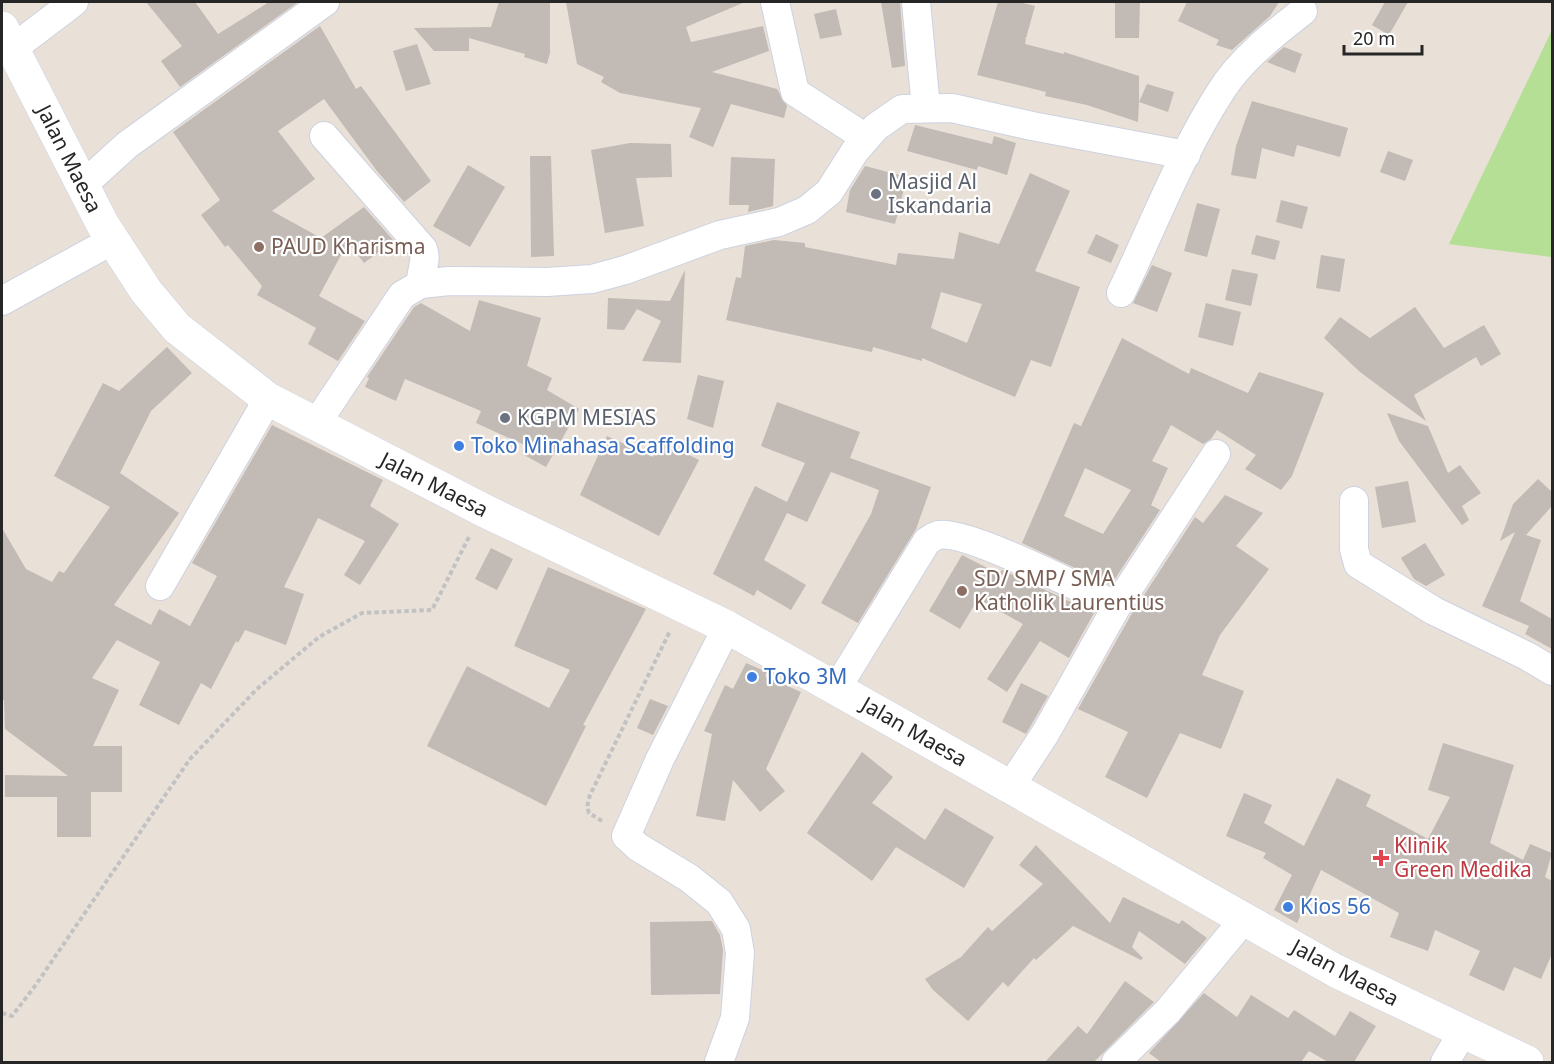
<svg xmlns="http://www.w3.org/2000/svg" width="1554" height="1064" font-family="'Noto Sans',sans-serif">
	<style>
		.green { fill: #b4df95 }
		.building { fill: #c1bab5; fill-rule: evenodd }
		.lines { fill: none; stroke-linecap: round; stroke-linejoin: round }
		.minor-casing { stroke: #cdd2e0; stroke-width: 30 }
		.tertiary-casing { stroke: #cdd2e0; stroke-width: 34 }
		.path { stroke: #c2c2c2; stroke-width: 4; stroke-dasharray: 4.5 3; stroke-linecap: butt }
		.minor { stroke: #fff; stroke-width: 28 }
		.tertiary { stroke: #fff; stroke-width: 33 }
		.worship-dot { fill: #6b7280; stroke: #fff; stroke-width: 2 }
		.education-dot { fill: #8d6e63; stroke: #fff; stroke-width: 2 }
		.shop-dot { fill: #3f7fe0; stroke: #fff; stroke-width: 2 }
		.health-dot { fill: #e0444e; stroke: #fff; stroke-width: 2 }
		.labels { text-anchor: middle; stroke-width: 4.5; stroke-linejoin: round; paint-order: stroke }
		.street-label { font-size: 21px; fill: #262626; stroke: #fff }
		.worship-label { font-size: 21px; fill: #5b616d; stroke: #fff; text-anchor: start }
		.education-label { font-size: 21px; fill: #785e54; stroke: #fff; text-anchor: start }
		.shop-label { font-size: 21px; fill: #366cbe; stroke: #fff; text-anchor: start }
		.health-label { font-size: 21px; fill: #be3a42; stroke: #fff; text-anchor: start }
	</style>
	<rect width="100%" height="100%" fill="#e9e0d8"/>
	<!-- green -->
	<polygon class="green" points="1552,30 1552,257 1448,244 1449,244"/>
	<!-- building -->
	<g class="building">
		<polygon points="146,2 195,2 218,34 269,2 298,2 180,87 161,61 182,46"/>
		<polygon points="499,2 550,2 550,53 547,64 524,57 525,54 469,38 469,51 434,51 414,28 491,27"/>
		<polygon points="566,2 745,2 686,27 691,42 763,26 769,51 712,72 777,89 787,106 784,118 731,104 713,147 689,137 701,108 620,93 601,82 604,77 577,64"/>
		<polygon points="881,2 900,2 905,66 892,68"/>
		<polygon points="998,2 1018,2 1035,6 1026,38 1024,38 1026,39 1025,44 1064,54 1064,52 1139,76 1139,102 1147,84 1174,92 1168,112 1139,102 1138,122 1087,105 1045,96 1046,92 977,75"/>
		<polygon points="1115,2 1140,2 1139,38 1115,38"/>
		<polygon points="1187,2 1279,2 1270,16 1232,50 1216,45 1219,40 1178,21"/>
		<polygon points="1385,2 1408,2 1389,35 1372,25"/>
		<polygon points="836,9 842,35 820,39 814,14"/>
		<polygon points="320,26 356,89 361,86 431,181 404,202 377,171 324,99 278,131 315,179 272,211 321,238 364,207 394,241 364,263 348,242 319,296 365,321 338,361 308,344 316,328 257,295 262,286 228,245 225,247 201,215 220,200 173,132"/>
		<polygon points="417,44 431,84 406,91 393,51"/>
		<polygon points="1284,47 1302,54 1295,73 1267,62"/>
		<polygon points="1252,101 1348,128 1340,157 1297,145 1294,157 1262,148 1256,179 1231,175 1236,146"/>
		<polygon points="915,125 992,144 994,136 1016,143 1007,175 978,166 977,170 907,151"/>
		<polygon points="630,143 671,144 672,177 636,178 644,226 605,233 591,150"/>
		<polygon points="1388,151 1413,160 1405,181 1380,172"/>
		<polygon points="530,156 551,156 554,256 531,257"/>
		<polygon points="731,157 775,159 773,206 748,212 749,205 729,205"/>
		<polygon points="468,165 505,187 470,247 433,226"/>
		<polygon points="865,166 907,177 895,224 846,212 850,190"/>
		<path d="M1030,173L1070,191L1035,271L1080,287L1051,367L1031,360L1015,397L922,358V361L873,347L872,352L726,320L736,277L741,278L745,246L774,240L805,243V247L896,265L898,253L954,259L959,232L999,244ZM941,292L982,304L967,343L931,328Z"/>
		<polygon points="1281,200 1308,207 1302,229 1276,222"/>
		<polygon points="1197,203 1220,209 1207,257 1184,251"/>
		<polygon points="1096,234 1119,245 1111,263 1087,253"/>
		<polygon points="1256,235 1280,241 1275,260 1251,254"/>
		<polygon points="1321,255 1345,259 1340,292 1316,288"/>
		<polygon points="1152,265 1172,273 1157,312 1133,303"/>
		<polygon points="1232,269 1258,274 1251,306 1225,300"/>
		<polygon points="685,270 681,363 642,361 661,321 637,309 624,330 607,329 608,298 670,301"/>
		<polygon points="479,300 541,318 527,366 552,378 547,390 579,409 546,467 524,455 529,447 476,423 481,411 405,379 396,401 365,387 369,378 367,377 414,307 421,303 470,331"/>
		<polygon points="1206,303 1241,312 1233,346 1198,337"/>
		<polygon points="1415,307 1444,348 1484,325 1501,354 1481,366 1476,357 1414,395 1426,421 1360,372 1324,338 1340,317 1370,338"/>
		<path d="M1122,338L1189,374L1191,368L1248,393L1259,372L1324,393L1292,476L1281,490L1245,469L1256,455L1217,430L1211,439L1203,444L1171,425L1152,461L1168,468L1151,505L1160,510L1111,585L1022,543L1074,423L1081,426ZM1085,468L1131,490L1103,534L1064,516Z"/>
		<polygon points="167,347 192,373 151,411 120,473 179,513 114,605 151,625 159,609 190,626 217,576 192,563 272,425 383,480 370,506 399,524 360,585 344,575 365,541 318,518 284,587 304,594 286,645 245,630 238,643 236,641 211,689 201,683 179,725 139,705 160,662 117,640 92,678 119,690 93,746 122,746 122,792 91,792 91,837 57,837 57,797 5,797 5,775 68,776 5,729 4,699 2,703 2,528 26,569 52,582 59,571 64,573 110,507 54,476 103,383 119,391"/>
		<polygon points="698,375 724,381 713,428 687,419"/>
		<polygon points="777,402 860,432 850,458 931,487 916,529 858,623 821,603 871,514 879,490 831,472 807,522 787,513 764,560 806,585 791,610 757,590 754,596 713,574 755,486 787,502 805,463 761,446"/>
		<polygon points="1387,413 1428,426 1448,473 1460,465 1481,493 1462,506 1469,520 1462,525 1399,441"/>
		<polygon points="607,436 653,457 661,441 699,460 659,536 580,495"/>
		<polygon points="1538,479 1552,492 1552,506 1526,535 1541,540 1520,601 1552,619 1552,649 1525,634 1529,626 1482,606 1515,532 1500,541 1513,504"/>
		<polygon points="1408,481 1416,522 1382,528 1375,487"/>
		<polygon points="1225,495 1263,513 1236,546 1269,569 1220,635 1202,675 1244,691 1221,749 1180,733 1147,798 1105,777 1128,732 1078,709 1131,615 1195,517 1203,523"/>
		<polygon points="1425,543 1445,575 1426,586 1414,579 1401,558"/>
		<polygon points="491,548 513,559 497,590 475,579"/>
		<polygon points="962,555 999,574 1002,570 1020,578 1094,613 1069,658 1040,641 1007,692 987,679 1023,624 978,599 960,629 929,611"/>
		<polygon points="548,567 646,609 583,725 586,726 546,806 427,746 467,666 549,708 570,670 514,646"/>
		<polygon points="746,663 767,672 765,676 801,692 766,769 785,791 760,812 733,780 725,821 696,816 712,734 704,731 725,685 733,689"/>
		<polygon points="1021,683 1048,696 1026,734 1002,722"/>
		<polygon points="650,699 668,706 653,735 637,728"/>
		<polygon points="1443,743 1514,765 1490,843 1523,860 1530,844 1552,853 1545,877 1552,881 1552,954 1541,979 1514,967 1504,991 1469,975 1480,951 1435,930 1428,951 1390,937 1399,913 1321,870 1297,923 1274,910 1292,875 1263,858 1266,853 1226,836 1244,793 1272,805 1264,823 1304,846 1337,778 1371,795 1366,806 1428,839 1450,797 1428,790"/>
		<polygon points="862,752 893,777 872,803 925,840 945,808 994,837 964,888 896,847 872,881 807,833"/>
		<polygon points="1036,845 1110,923 1123,897 1179,924 1182,920 1207,938 1185,964 1139,931 1132,947 1143,958 1141,960 1073,926 1036,960 1034,958 1008,987 1003,982 968,1021 933,990 925,979 961,957 988,927 992,931 1043,884 1019,865"/>
		<polygon points="712,921 720,935 723,950 720,994 651,995 650,922"/>
		<polygon points="1125,981 1154,1002 1094,1062 1045,1062 1078,1026 1087,1034"/>
		<polygon points="1204,993 1237,1017 1251,995 1288,1018 1294,1010 1335,1036 1350,1011 1376,1026 1354,1062 1328,1062 1309,1051 1301,1062 1161,1062 1149,1053"/>
	</g>
	<g class="lines">
		<!-- minor casing -->
		<g class="minor-casing">
			<g id="minor">
				<polyline points="775,2 795,92 866,138"/>
				<polyline points="916,2 926,108"/>
				<polyline points="12,49 74,2"/>
				<path d="M324,136L423,249C428,262 420,270 421,284"/>
				<polyline points="83,185 127,145 325,2"/>
				<path d="M1121,293C1153,226 1181,153 1221,91C1241,59 1274,34 1303,11"/>
				<polyline points="2,301 113,240"/>
				<polyline points="316,424 402,295 421,284 449,281 547,282 592,279 625,270 720,235 779,222 807,210 829,192 855,151 876,127 902,109 952,108 1032,126 1186,155"/>
				<polyline points="1354,501 1354,549 1358,564 1434,611 1527,656 1552,671"/>
				<polyline points="160,586 268,399"/>
				<path d="M837,688L927,541C931,539 935,535 939,535C967,530 1086,591 1117,606"/>
				<polyline points="1010,787 1045,734 1117,606 1216,454"/>
				<polyline points="719,1062 735,1018 740,953 736,929 719,902 689,878 638,847 626,836 660,759 727,627"/>
				<polyline points="1116,1062 1168,1011 1245,918"/>
				<polyline points="1445,1062 1463,1032"/>
			</g>
		</g>
		<!-- tertiary casing -->
		<g class="tertiary-casing">
			<polyline id="tertiary" points="2,28 103,225 146,291 177,328 268,399 483,510 727,627 1336,971 1527,1062"/>
		</g>
		<!-- path -->
		<g class="path">
			<polyline points="602,821 589,813 587,807 590,795 670,631"/>
			<polyline points="2,1013 12,1016 35,986 190,759 257,689 319,637 362,613 432,610 470,535"/>
		</g>
		<!-- minor -->
		<use href="#minor" class="minor"/>
		<!-- tertiary -->
		<use href="#tertiary" class="tertiary"/>
	</g>
	<!-- markers -->
	<g class="worship-dot">
		<circle cx="876" cy="194" r="6"/>
		<circle cx="505" cy="418" r="6"/>
	</g>
	<g class="education-dot">
		<circle cx="259" cy="247" r="6"/>
		<circle cx="962" cy="591" r="6"/>
	</g>
	<g class="shop-dot">
		<circle cx="459" cy="446" r="6"/>
		<circle cx="752" cy="677" r="6"/>
		<circle cx="1288" cy="907" r="6"/>
	</g>
	<path class="health-dot" d="M1378 849h6v6h6v6h-6v6h-6v-6h-6v-6h6z"/>
	<g class="labels">
		<!-- street labels -->
		<g class="street-label">
			<text transform="translate(69 159) rotate(63)" y="7">Jalan Maesa</text>
			<text transform="translate(434 485) rotate(27)" y="7">Jalan Maesa</text>
			<text transform="translate(914 732) rotate(30)" y="7">Jalan Maesa</text>
			<text transform="translate(1345 973) rotate(28)" y="7">Jalan Maesa</text>
		</g>
		<!-- worship labels -->
		<g class="worship-label">
			<text x="888" y="189">Masjid Al<tspan x="888" dy="24">Iskandaria</tspan></text>
			<text x="517" y="425">KGPM MESIAS</text>
		</g>
		<!-- education labels -->
		<g class="education-label">
			<text x="271" y="254">PAUD Kharisma</text>
			<text x="974" y="586">SD/ SMP/ SMA<tspan x="974" dy="24">Katholik Laurentius</tspan></text>
		</g>
		<!-- shop labels -->
		<g class="shop-label">
			<text x="471" y="453">Toko Minahasa Scaffolding</text>
			<text x="764" y="684">Toko 3M</text>
			<text x="1300" y="914">Kios 56</text>
		</g>
		<!-- health labels -->
		<g class="health-label">
			<text x="1394" y="853">Klinik<tspan x="1394" dy="24">Green Medika</tspan></text>
		</g>
	</g>
	<!-- border -->
	<rect width="1554" height="1064" fill="none" stroke="#262626" stroke-width="6"/>
	<!-- scale -->
	<path d="M1344 45v9h78v-9" fill="none" stroke="#262626" stroke-width="3"/>
	<text x="1353" y="45" font-size="18" fill="#262626" stroke="#ffffff" stroke-width="4.5" paint-order="stroke">20 m</text>
</svg>
